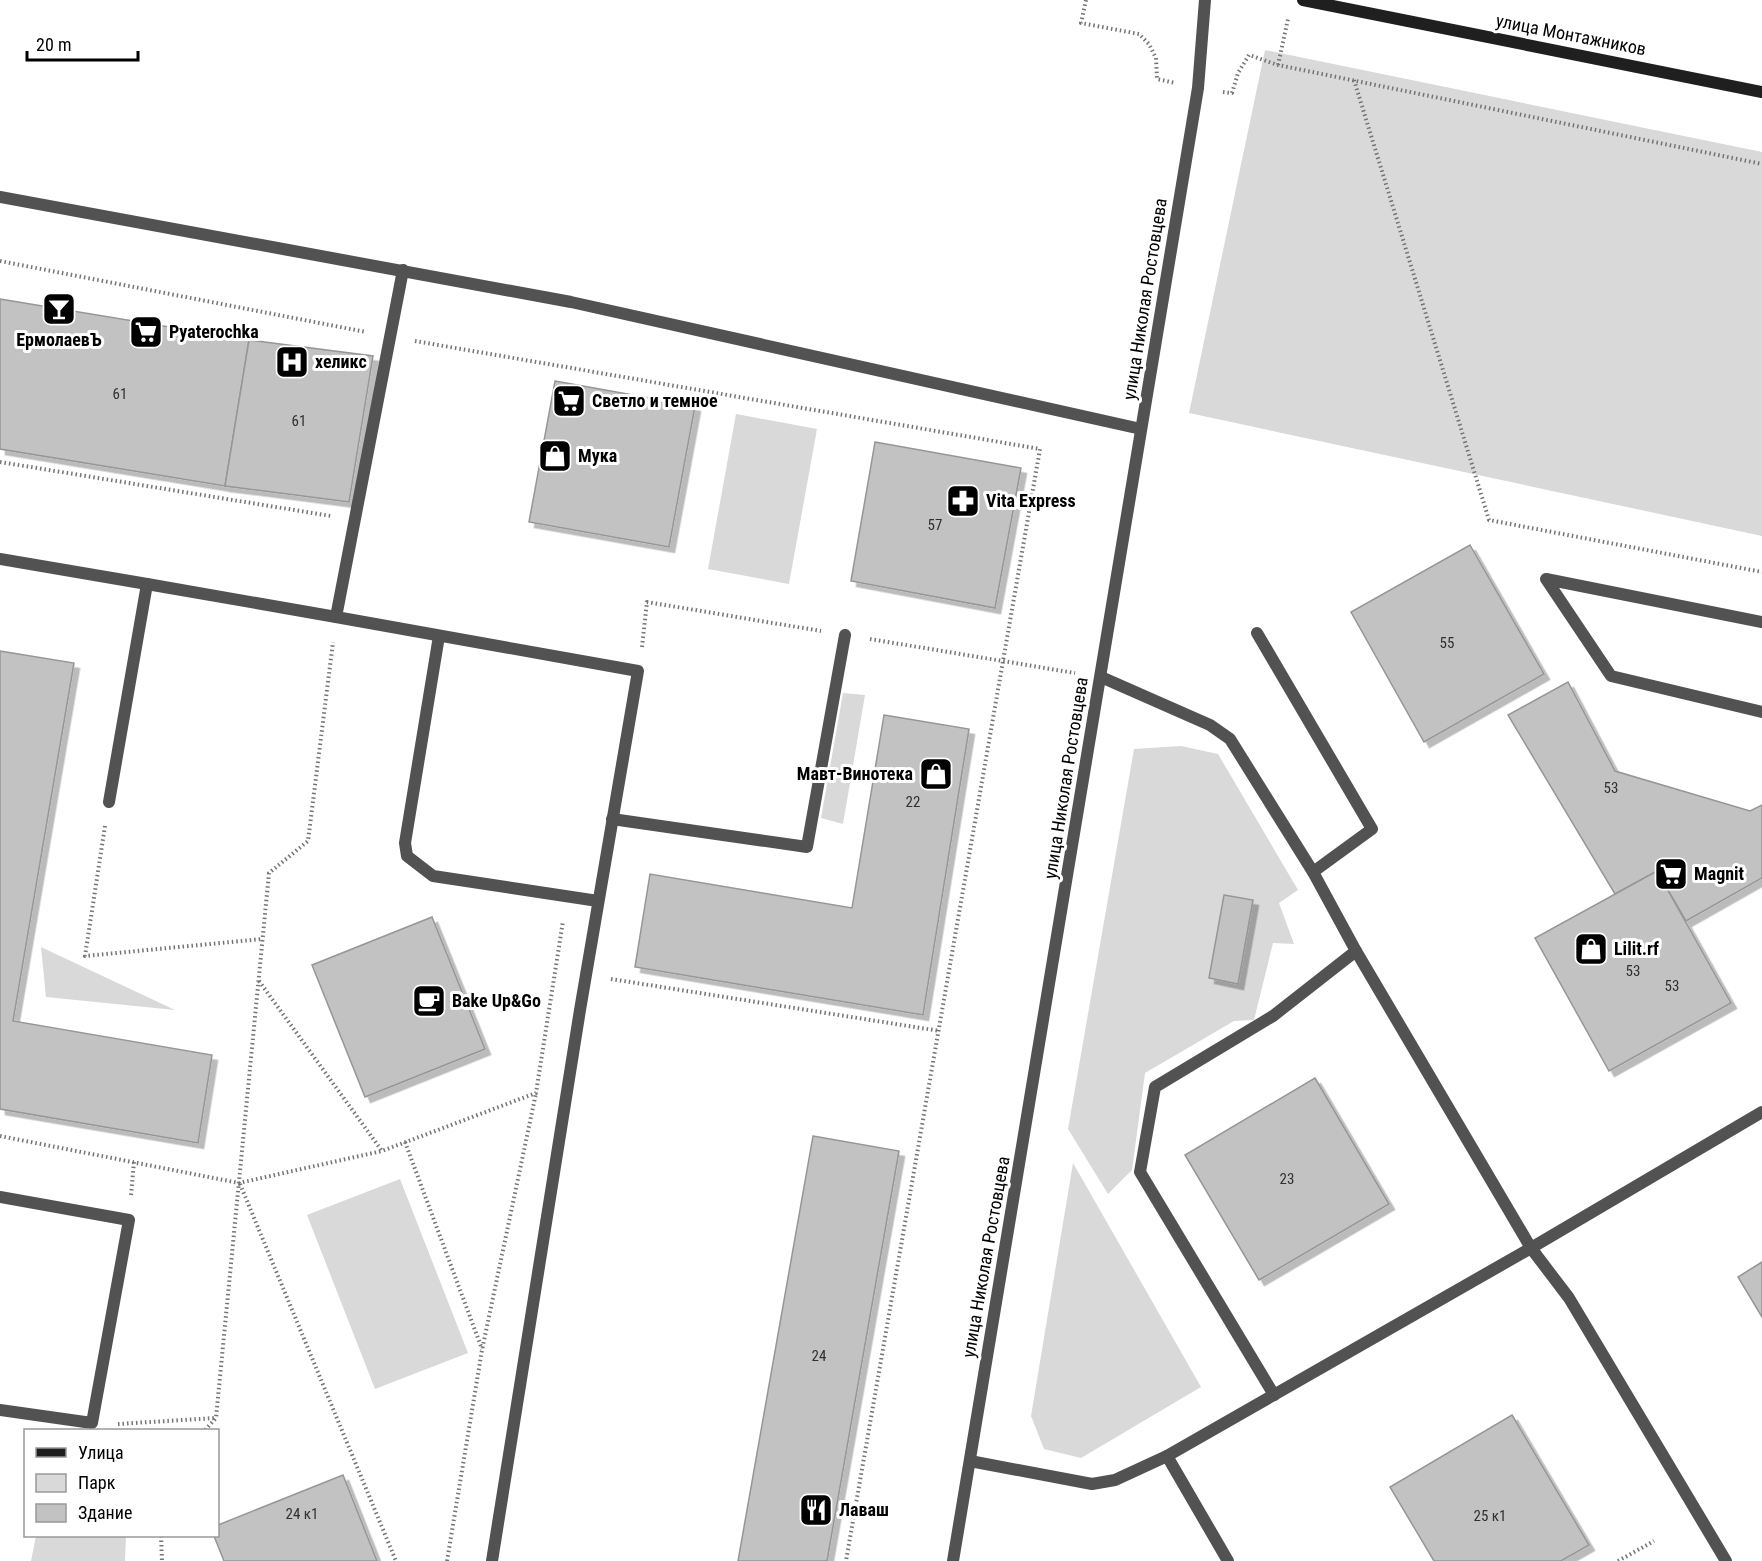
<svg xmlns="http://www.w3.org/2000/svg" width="1762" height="1561" font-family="'Roboto Condensed',sans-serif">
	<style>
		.green { fill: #d9d9d9 }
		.building { fill: #c2c2c2; stroke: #969696; stroke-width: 1.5; filter: url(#shadow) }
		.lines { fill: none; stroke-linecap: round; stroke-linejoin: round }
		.path { stroke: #747474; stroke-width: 4; stroke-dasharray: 1.5 3; stroke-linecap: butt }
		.service { stroke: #525252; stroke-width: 12 }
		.minor { stroke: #525252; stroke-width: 12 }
		.secondary { stroke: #1f1f1f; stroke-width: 12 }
		.labels { text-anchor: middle; stroke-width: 6; stroke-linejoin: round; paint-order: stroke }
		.number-label { font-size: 15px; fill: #303030 }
		.street-label { font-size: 18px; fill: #000; stroke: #fff }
		.poi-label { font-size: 18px; font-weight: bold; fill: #000; stroke: #fff; text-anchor: start }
	</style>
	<defs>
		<filter id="shadow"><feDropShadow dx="5.5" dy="5.5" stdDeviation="0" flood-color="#0004"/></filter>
	</defs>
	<rect width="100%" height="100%" fill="#fff"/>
	<!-- green -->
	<g class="green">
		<polygon points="1265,50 1762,152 1762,536 1189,413"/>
		<polygon points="736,414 817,429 789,584 708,569"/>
		<polygon points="843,693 865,695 843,824 821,818"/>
		<polygon points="1181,746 1218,754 1298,890 1279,903 1294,944 1273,943 1254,1020 1234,1021 1145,1073 1132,1170 1108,1194 1068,1129 1134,749"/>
		<polygon points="41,947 175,1010 46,997"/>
		<polygon points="1073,1163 1201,1387 1081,1458 1044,1449 1031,1416"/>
		<polygon points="400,1179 468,1353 375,1389 307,1215"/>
		<polygon points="36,1536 126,1536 125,1561 31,1561"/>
	</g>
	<!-- building -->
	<g class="building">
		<polygon points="0,299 249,340 225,486 0,449"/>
		<polygon points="249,340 373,356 349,502 225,486"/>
		<polygon points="555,381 695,406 669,547 529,522"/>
		<polygon points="875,442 1021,468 995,608 851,581"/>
		<polygon points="1470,545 1544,674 1424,742 1351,612"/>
		<polygon points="0,651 74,663 13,1021 212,1055 198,1143 0,1109"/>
		<polygon points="1568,682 1615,771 1750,811 1762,805 1762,878 1686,921 1657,871 1615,894 1508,715"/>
		<polygon points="884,715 969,729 923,1015 635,967 650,874 852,908"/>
		<polygon points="1657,871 1731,1003 1609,1071 1535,938"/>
		<polygon points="1224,895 1253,900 1238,984 1209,978"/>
		<polygon points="432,917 485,1049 365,1097 312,965"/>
		<polygon points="1315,1078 1389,1204 1259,1280 1185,1155"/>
		<polygon points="813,1136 899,1151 827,1561 738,1561"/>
		<polygon points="1762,1262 1762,1317 1738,1277"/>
		<polygon points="1512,1415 1589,1545 1561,1561 1434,1561 1390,1487"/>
		<polygon points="343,1475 377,1561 224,1561 214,1536 218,1536 218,1525"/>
	</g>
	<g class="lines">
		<!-- path -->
		<g class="path">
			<polyline points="1086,0 1081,23 1139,34 1149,44 1156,58 1157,79 1175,83"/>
			<polyline points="1278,65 1288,19"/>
			<polyline points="1354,80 1489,520 1762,572"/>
			<polyline points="1223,92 1232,93 1238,73 1249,55 1278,65 1762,164"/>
			<polyline points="0,261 366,332"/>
			<polyline points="415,341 1040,449 846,1561"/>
			<polyline points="0,462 331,516"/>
			<polyline points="870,639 1075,673"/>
			<polyline points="642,647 647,602 821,631"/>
			<polyline points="105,826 85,956 262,939"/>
			<polyline points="611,979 940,1031"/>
			<polyline points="259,981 382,1151 536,1093 563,921"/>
			<polyline points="0,1136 239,1183 382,1151"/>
			<polyline points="405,1142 482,1349"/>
			<polyline points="240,1184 396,1561"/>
			<polyline points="131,1195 134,1162"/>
			<polyline points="118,1424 215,1418"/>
			<polyline points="205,1430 216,1418 269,873 308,841 333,642"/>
			<polyline points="161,1536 162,1561"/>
			<polyline points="447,1561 482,1350 536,1093"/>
			<polyline points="1618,1561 1654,1541"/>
		</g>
		<!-- service -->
		<g class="service">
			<polyline points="403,270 336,617 638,671 580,1010 492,1561"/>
			<polyline points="0,559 147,584 109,802"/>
			<polyline points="147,584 336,617"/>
			<polyline points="1762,622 1546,579 1611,676 1762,712"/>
			<polyline points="1257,633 1372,829 1313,872"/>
			<polyline points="439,636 405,843 407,856 433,876 598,901"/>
			<polyline points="1101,677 1210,725 1230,739 1313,872 1356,951 1531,1248 1569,1298 1726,1561"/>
			<polyline points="612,819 807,847 845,635"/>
			<polyline points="0,1197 129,1220 92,1423 0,1410"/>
			<polyline points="1274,1395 1140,1172 1155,1087 1273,1016 1356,951"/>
			<polyline points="1167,1456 1228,1561"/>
			<polyline points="970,1461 1092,1484 1115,1480 1167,1456 1531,1248 1762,1112"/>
		</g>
		<!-- minor -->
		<g class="minor">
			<polyline points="0,197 571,302 1141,429"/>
			<polyline points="953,1561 1198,88 1205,0"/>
		</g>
		<!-- secondary -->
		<polyline class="secondary" points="1303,0 1762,92"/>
	</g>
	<!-- icons -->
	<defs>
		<g id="bar-square" transform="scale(1.725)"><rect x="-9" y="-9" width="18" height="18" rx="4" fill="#000" stroke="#fff"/><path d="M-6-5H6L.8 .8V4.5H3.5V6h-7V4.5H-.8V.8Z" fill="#fff"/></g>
		<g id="supermarket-square" transform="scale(1.725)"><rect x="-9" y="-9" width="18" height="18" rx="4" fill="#000" stroke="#fff"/><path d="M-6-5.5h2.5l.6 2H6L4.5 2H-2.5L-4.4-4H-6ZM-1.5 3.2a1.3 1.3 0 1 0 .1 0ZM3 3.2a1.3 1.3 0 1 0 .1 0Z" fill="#fff"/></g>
		<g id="hospital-square" transform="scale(1.725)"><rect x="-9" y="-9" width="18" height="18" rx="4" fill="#000" stroke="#fff"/><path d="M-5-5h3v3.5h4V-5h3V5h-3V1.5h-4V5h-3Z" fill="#fff"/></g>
		<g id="shop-square" transform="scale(1.725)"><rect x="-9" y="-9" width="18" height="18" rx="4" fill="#000" stroke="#fff"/><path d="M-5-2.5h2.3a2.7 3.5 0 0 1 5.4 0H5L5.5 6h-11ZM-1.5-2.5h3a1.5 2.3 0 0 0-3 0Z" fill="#fff"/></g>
		<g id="pharmacy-square" transform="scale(1.725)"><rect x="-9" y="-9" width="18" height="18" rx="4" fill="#000" stroke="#fff"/><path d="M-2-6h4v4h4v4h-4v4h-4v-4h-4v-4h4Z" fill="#fff"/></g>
		<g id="cafe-square" transform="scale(1.725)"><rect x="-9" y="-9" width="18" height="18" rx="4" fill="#000" stroke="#fff"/><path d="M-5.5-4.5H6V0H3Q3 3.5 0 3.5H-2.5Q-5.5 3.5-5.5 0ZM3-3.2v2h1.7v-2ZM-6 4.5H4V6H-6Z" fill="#fff"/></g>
		<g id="restaurant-square" transform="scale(1.725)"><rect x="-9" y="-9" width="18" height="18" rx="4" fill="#000" stroke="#fff"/><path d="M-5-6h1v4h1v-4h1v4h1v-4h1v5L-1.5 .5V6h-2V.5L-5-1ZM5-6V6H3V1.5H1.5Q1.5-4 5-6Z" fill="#fff"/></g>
	</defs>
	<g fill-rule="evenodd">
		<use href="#bar-square" x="59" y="309"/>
		<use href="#supermarket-square" x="146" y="332"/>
		<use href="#hospital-square" x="292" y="362"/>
		<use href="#supermarket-square" x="569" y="401"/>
		<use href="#shop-square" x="555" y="456"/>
		<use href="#pharmacy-square" x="963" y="501"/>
		<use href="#shop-square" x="936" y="774"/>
		<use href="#supermarket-square" x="1671" y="874"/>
		<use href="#shop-square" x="1591" y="949"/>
		<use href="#cafe-square" x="429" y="1001"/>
		<use href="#restaurant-square" x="816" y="1510"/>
	</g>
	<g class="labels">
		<!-- number labels -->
		<g class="number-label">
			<text x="120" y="399">61</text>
			<text x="299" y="426">61</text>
			<text x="935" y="530">57</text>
			<text x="1447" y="648">55</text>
			<text x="1611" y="793">53</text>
			<text x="913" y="807">22</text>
			<text x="1633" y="976">53</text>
			<text x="1672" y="991">53</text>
			<text x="1287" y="1184">23</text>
			<text x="819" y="1361">24</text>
			<text x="302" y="1519">24 к1</text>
			<text x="1490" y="1521">25 к1</text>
		</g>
		<!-- street labels -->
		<g class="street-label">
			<text transform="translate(1571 35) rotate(11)" y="6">улица Монтажников</text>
			<text transform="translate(1145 299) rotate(-81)" y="6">улица Николая Ростовцева</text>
			<text transform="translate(1066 778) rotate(-81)" y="6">улица Николая Ростовцева</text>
			<text transform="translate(986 1257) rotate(-80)" y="6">улица Николая Ростовцева</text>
		</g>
		<!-- poi labels -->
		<g class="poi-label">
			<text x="169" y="338">Pyaterochka</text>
			<text x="59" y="346" text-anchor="middle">ЕрмолаевЪ</text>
			<text x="315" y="368">хеликс</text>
			<text x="592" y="407">Светло и темное</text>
			<text x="578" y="462">Мука</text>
			<text x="986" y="507">Vita Express</text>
			<text x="913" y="780" text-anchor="end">Мавт-Винотека</text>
			<text x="1694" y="880">Magnit</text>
			<text x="1614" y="955">Lilit.rf</text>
			<text x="452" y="1007">Bake Up&amp;Go</text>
			<text x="839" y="1516">Лаваш</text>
		</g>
	</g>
	<!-- legend -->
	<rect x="24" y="1429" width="195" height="108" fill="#ffffff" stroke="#999999" stroke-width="1.5"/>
	<rect x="36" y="1448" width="30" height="9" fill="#1f1f1f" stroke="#999999" stroke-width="1.5"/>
	<text x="78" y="1459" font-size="18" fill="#000000">Улица</text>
	<rect x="36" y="1474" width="30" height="18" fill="#d9d9d9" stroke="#999999" stroke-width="1.5"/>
	<text x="78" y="1489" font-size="18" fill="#000000">Парк</text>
	<rect x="36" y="1504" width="30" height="18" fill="#c2c2c2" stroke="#999999" stroke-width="1.5"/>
	<text x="78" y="1519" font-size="18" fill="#000000">Здание</text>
	<!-- scale -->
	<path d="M27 51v9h111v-9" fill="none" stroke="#000000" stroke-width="3"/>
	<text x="36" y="51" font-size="18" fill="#000000" stroke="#ffffff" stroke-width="4.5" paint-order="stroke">20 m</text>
</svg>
